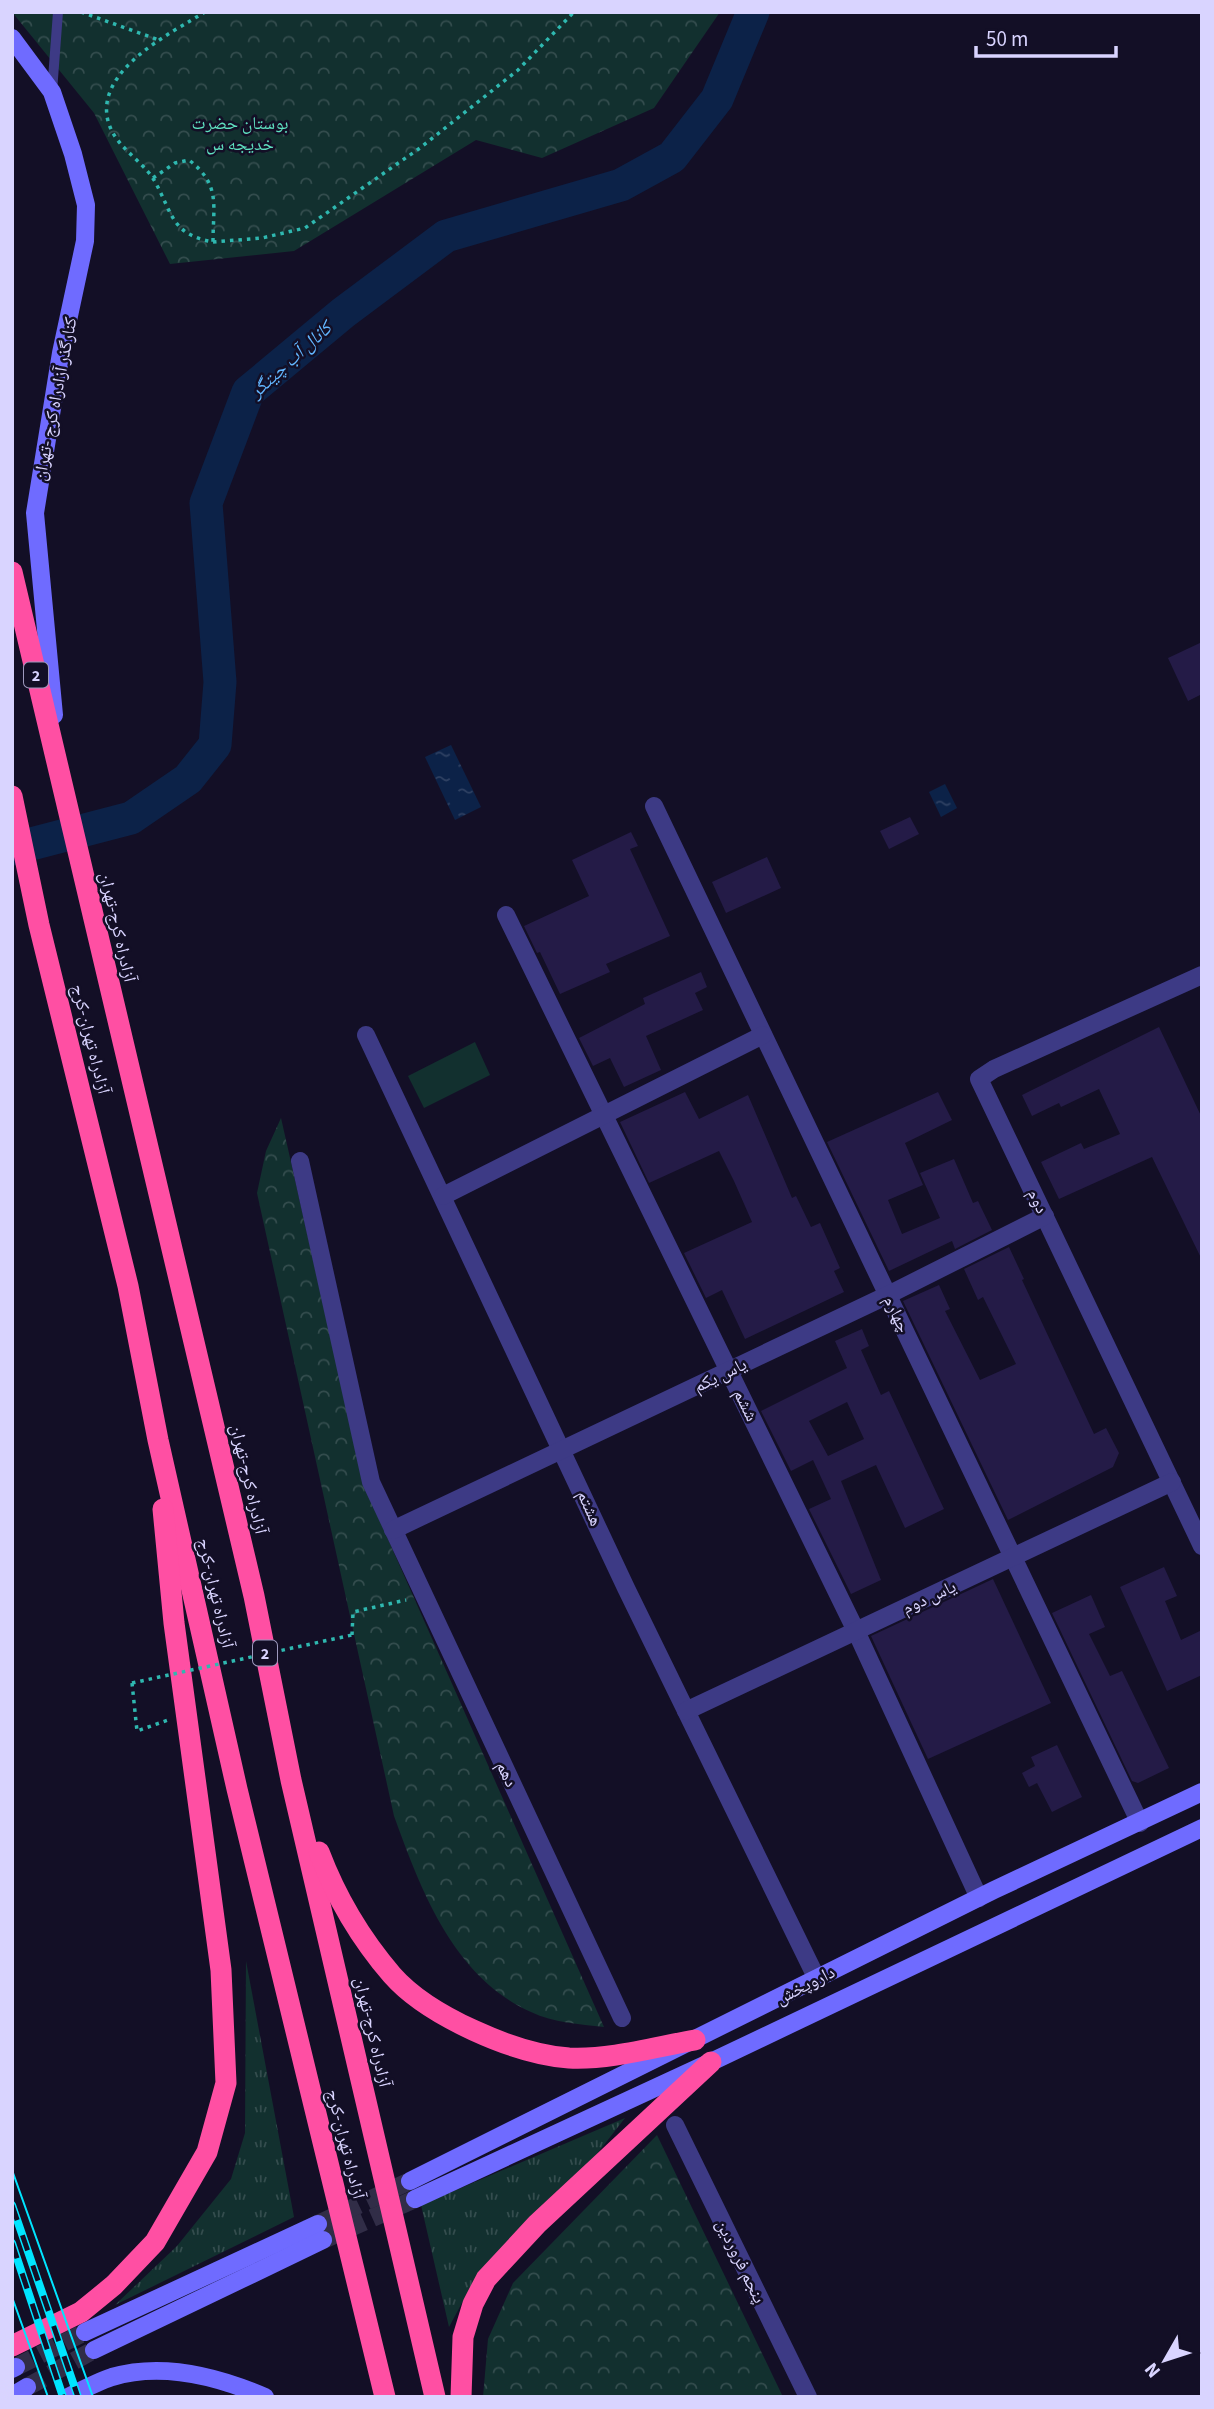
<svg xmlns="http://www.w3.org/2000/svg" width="1214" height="2409" font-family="'Source Sans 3','Noto Naskh Arabic',sans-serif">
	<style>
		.grass { fill: url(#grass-tufts) }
		.forest { fill: url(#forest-crowns) }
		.pitch { fill: #12302f }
		.water { fill: url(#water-ripples) }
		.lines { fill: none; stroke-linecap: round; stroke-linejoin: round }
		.river { stroke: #0c2248; stroke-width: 33 }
		.building { fill: #241b47; fill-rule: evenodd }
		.secondary-tunnel { stroke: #312d47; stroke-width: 18; stroke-dasharray: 18 9; stroke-linecap: butt }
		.path { stroke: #2fb8b0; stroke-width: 3.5; stroke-dasharray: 3.5 5; stroke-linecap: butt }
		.lane { stroke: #3d3a85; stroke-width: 10 }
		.street { stroke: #3d3a85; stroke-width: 18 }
		.secondary { stroke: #6f6bff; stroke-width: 18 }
		.highway { stroke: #ff4fa3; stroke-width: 21 }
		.tram { stroke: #00e5ff; stroke-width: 2 }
		.rail-casing { stroke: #00e5ff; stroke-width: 8 }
		.rail { stroke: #130f26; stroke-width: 5; stroke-dasharray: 16; stroke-linecap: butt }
		.path-bridge { stroke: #2fb8b0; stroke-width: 3.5; stroke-dasharray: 3.5 5; stroke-linecap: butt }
		.labels { text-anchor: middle; stroke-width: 5; stroke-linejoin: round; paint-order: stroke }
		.shield { fill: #130f26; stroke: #9e99be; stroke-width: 2 }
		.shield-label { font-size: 16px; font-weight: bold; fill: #d9d4ff }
		.park-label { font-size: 18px; fill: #5fe0c0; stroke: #130f26 }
		.street-label { font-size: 18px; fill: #d9d4ff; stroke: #130f26 }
		.water-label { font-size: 19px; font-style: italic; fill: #62b6ff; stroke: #130f26 }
	</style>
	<defs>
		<pattern id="grass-tufts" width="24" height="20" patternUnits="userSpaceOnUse" patternTransform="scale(1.75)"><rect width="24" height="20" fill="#12302f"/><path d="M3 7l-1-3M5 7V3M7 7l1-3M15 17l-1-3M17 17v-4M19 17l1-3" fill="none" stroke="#344d4e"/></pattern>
		<pattern id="forest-crowns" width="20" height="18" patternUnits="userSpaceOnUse" patternTransform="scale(1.75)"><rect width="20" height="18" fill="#12302f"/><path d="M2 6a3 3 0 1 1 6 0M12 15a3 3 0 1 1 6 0" fill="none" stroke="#344d4e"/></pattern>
		<pattern id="water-ripples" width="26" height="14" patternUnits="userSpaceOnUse" patternTransform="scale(1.75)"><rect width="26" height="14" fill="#0c2248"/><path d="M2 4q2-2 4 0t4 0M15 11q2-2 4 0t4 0" fill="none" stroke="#2f4163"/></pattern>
	</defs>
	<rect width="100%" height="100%" fill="#130f26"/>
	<!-- grass -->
	<g class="grass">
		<polygon points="246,1961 294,2217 115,2305 177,2246 231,2179 245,2133"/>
		<polygon points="625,2118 593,2159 477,2275 449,2327 421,2205"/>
	</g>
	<!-- forest -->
	<g class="forest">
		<polygon points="12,12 720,12 654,108 542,158 476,140 294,251 170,264 94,113"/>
		<path d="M281,1118L364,1485L604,2027C579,2024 554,2023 531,2012C453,1977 421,1890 394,1816L257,1193L266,1151Z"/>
		<polygon points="657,2135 783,2397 483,2397 488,2339 513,2283"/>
	</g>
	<!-- pitch -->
	<polygon class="pitch" points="475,1042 490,1075 424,1108 408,1076"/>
	<!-- water -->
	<g class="water">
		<polygon points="451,745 481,807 455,820 425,757"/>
		<polygon points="945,784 957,808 941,817 929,792"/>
	</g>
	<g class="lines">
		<!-- river -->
		<polyline class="river" points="12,849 131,818 188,779 215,745 220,682 206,503 248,392 343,313 446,236 621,185 672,157 717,99 753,12"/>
	</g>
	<!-- building -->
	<g class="building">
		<polygon points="1202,642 1202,694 1188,701 1168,658"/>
		<polygon points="910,817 919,834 889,849 880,831"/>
		<polygon points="631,832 638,846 630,849 670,936 606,964 610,972 560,994 540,952 537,953 524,926 589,896 572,860"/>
		<polygon points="767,857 781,888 726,913 712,882"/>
		<polygon points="701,972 707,987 695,993 703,1010 646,1036 661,1070 624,1087 610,1058 593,1066 579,1038 645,1004 643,998"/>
		<polygon points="1159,1027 1202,1118 1202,1260 1152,1157 1059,1199 1041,1162 1081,1143 1084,1149 1120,1134 1099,1089 1061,1107 1059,1103 1032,1116 1022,1095"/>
		<polygon points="685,1092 699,1119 748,1095 792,1198 796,1196 811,1227 820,1223 840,1268 834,1271 844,1292 745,1339 722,1290 706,1298 684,1253 752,1222 734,1181 719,1151 649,1183 620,1122"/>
		<polygon points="938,1092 952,1120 905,1143 923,1185 888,1200 902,1234 940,1218 920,1173 954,1159 973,1203 978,1201 992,1230 955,1249 952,1241 889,1271 827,1142"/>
		<polygon points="1009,1247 1024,1279 1022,1280 1094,1434 1106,1428 1119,1453 1113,1467 1008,1520 903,1301 939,1285 950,1309 945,1311 980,1380 1016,1364 983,1297 978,1300 964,1269"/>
		<path d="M862,1329L869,1346L861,1350L881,1395L889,1391L944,1509L905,1528L876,1465L841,1481L881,1580L851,1594L809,1509L831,1499L813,1460L791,1471L761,1411L847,1368L835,1341ZM847,1402L864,1439L828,1456L809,1421Z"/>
		<polygon points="1164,1567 1177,1596 1165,1601 1181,1640 1202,1630 1202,1675 1167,1691 1120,1587"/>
		<polygon points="993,1579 1051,1703 928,1759 871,1636"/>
		<polygon points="1091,1595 1105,1627 1089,1634 1110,1676 1122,1671 1169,1768 1138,1783 1132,1781 1052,1613"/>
		<polygon points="1057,1745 1082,1797 1052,1812 1037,1783 1029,1787 1022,1773 1035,1766 1031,1757"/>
	</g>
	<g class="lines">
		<!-- secondary-tunnel -->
		<g class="secondary-tunnel">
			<polyline points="318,2224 410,2181"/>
			<polyline points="323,2240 415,2199"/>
			<polyline points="16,2367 85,2332"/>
			<polyline points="27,2387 94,2350"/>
		</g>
		<!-- path -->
		<g class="path">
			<polyline points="81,12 159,40"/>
			<path d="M153,178L175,163L189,160C221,185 213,205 213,242C170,234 173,213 154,180C141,159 115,147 108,121C95,70 171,33 205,12"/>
			<polyline points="213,242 262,238 305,228 420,148 518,70 574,12"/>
			<polyline points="352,1635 353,1612 406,1600"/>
			<polyline points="132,1683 137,1731 168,1720"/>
		</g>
		<!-- lane -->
		<polyline class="lane" points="52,92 58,12"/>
		<!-- street -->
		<g class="street">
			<polyline points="654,806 1140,1823"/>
			<polyline points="506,915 856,1631 979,1898"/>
			<polyline points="1202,975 994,1069 979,1079 1202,1546"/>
			<polyline points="366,1035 626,1588 817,1979"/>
			<polyline points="300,1161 371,1482 622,2018"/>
			<polyline points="443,1196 763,1035"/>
			<polyline points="393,1530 888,1295 1045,1216"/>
			<polyline points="686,1711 1172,1482"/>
			<polyline points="675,2125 808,2397"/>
		</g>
		<!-- secondary -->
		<g class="secondary">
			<polyline points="12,38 52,92 73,154 86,205 85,241 61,353 35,513 54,715"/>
			<polyline points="410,2181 994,1890 1202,1792"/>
			<polyline points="415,2199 711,2062 1202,1828"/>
			<polyline points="85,2332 318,2224"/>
			<polyline points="94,2350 323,2240"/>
			<polyline points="12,2369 16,2367"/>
			<polyline points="12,2396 27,2387"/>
			<path d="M68,2397C82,2390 97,2382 112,2377C163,2362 219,2377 265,2397"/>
		</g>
		<!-- highway -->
		<g class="highway">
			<polyline points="12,572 254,1596 291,1780 435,2397"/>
			<polyline points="12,796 39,925 128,1286 158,1440 237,1789 385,2397"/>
			<path d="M319,1852C336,1897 361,1939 392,1975C428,2016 515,2054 569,2058C610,2060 655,2047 695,2040"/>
			<polyline points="12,2346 81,2312 114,2285 155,2242 207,2152 226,2083 221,1970 174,1623 163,1509"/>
			<polyline points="461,2397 463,2337 473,2304 486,2279 537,2224 711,2062"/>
		</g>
		<!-- tram -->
		<g class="tram">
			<polyline points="12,2170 93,2397"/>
			<polyline points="12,2297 48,2397"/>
		</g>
		<!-- rail casing -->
		<g class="rail-casing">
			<g id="rail">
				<polyline points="12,2205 78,2397"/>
				<polyline points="12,2243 63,2397"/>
			</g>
		</g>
		<!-- rail -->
		<use href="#rail" class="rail"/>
		<!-- path-bridge -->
		<polyline class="path-bridge" points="132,1683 352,1635"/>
	</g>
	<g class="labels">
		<!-- shield labels -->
		<g class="shield">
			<rect x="24" y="662.5" width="24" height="25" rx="5"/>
			<rect x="253" y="1640.5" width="24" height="25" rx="5"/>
		</g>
		<g class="shield-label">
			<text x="36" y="681">2</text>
			<text x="265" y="1659">2</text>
		</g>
		<!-- park labels -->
		<g class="park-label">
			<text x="240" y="129">بوستان حضرت<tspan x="240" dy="21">خدیجه س</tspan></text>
		</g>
		<!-- street labels -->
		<g class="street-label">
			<text transform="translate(55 399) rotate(-79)" y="6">کنارگذر آزادراه کرج -تهران</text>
			<text transform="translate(118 927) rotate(77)" y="6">آزادراه کرج-تهران</text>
			<text transform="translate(91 1039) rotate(76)" y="6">آزادراه تهران-کرج</text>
			<text transform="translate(1038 1201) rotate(64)" y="6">دوم</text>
			<text transform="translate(897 1314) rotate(64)" y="6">چهارم</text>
			<text transform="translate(720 1375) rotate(-26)" y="6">یاس یکم</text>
			<text transform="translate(746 1405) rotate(64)" y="6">ششم</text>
			<text transform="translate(249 1479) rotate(77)" y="6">آزادراه کرج-تهران</text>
			<text transform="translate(590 1508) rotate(66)" y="6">هشتم</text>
			<text transform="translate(216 1593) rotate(77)" y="6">آزادراه تهران-کرج</text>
			<text transform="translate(929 1597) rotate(-25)" y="6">یاس دوم</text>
			<text transform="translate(507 1774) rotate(65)" y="6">دهم</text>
			<text transform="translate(805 1985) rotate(-27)" y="6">داروپخش</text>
			<text transform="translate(373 2032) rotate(77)" y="6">آزادراه کرج-تهران</text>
			<text transform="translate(346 2144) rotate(76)" y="6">آزادراه تهران-کرج</text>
			<text transform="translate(741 2261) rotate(64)" y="6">پنجم فروردین</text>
		</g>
		<!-- water labels -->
		<g class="water-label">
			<text transform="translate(290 359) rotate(-42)" y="7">کانال آب چیتگر</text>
		</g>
	</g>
	<!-- border -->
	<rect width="1214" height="2409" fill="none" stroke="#d9d4ff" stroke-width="28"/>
	<!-- north arrow -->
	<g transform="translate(1165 2360) rotate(231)" stroke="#130f26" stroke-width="5" paint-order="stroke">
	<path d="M0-5L12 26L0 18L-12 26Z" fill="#d9d4ff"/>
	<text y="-10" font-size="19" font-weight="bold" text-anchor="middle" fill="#d9d4ff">N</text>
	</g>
	<!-- scale -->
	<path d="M976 46v10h140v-10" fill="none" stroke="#d9d4ff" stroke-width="3.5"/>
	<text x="986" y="46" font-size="21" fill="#d9d4ff" stroke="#130f26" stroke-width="5" paint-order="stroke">50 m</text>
</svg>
